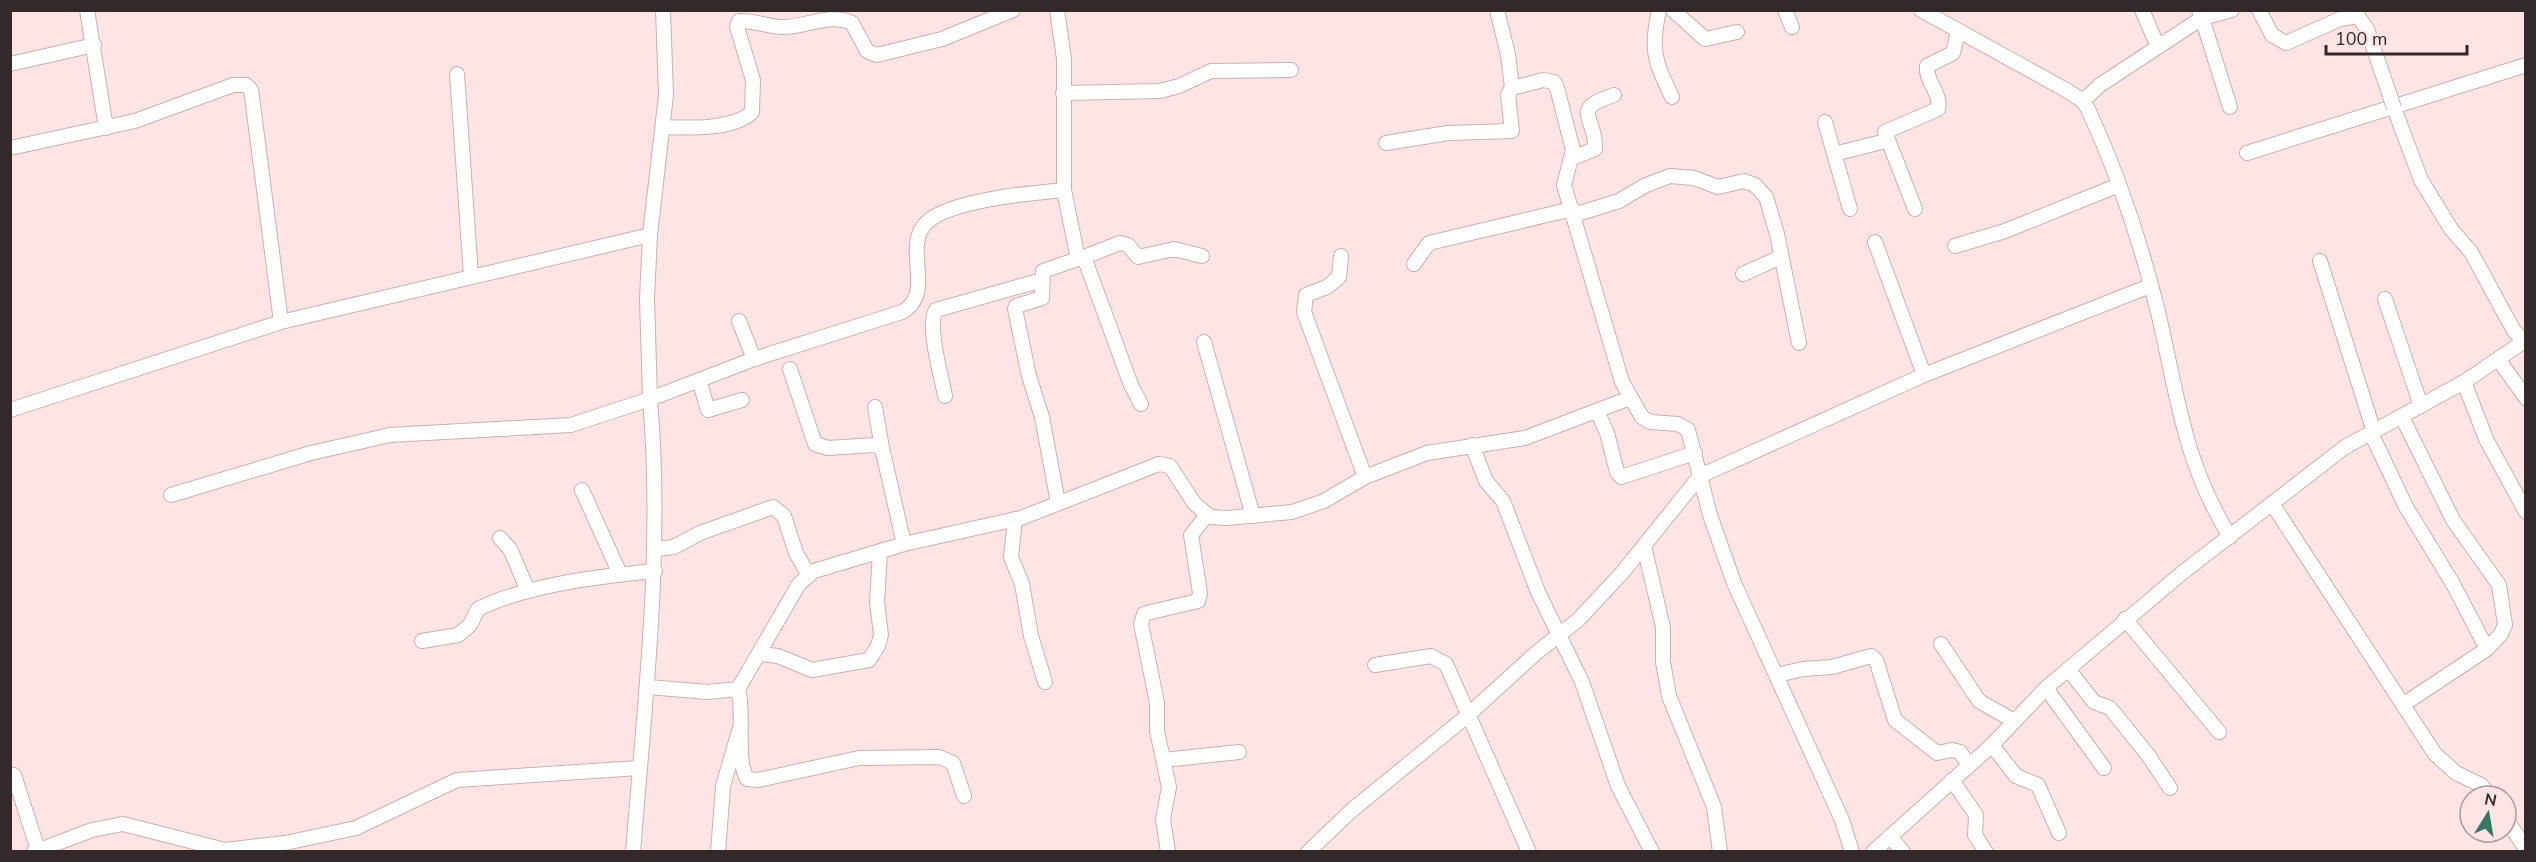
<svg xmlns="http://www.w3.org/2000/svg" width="2536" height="862" font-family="'Nunito Sans',sans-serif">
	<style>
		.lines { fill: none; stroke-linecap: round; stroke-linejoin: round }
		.minor-casing { stroke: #c9b0b1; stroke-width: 16 }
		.minor { stroke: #fff; stroke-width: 14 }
		.minor-bridge-casing { stroke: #c9b0b1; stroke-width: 16; stroke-linecap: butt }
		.minor-bridge { stroke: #fff; stroke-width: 14 }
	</style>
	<rect width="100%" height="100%" fill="#ffe4e5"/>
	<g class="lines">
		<!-- minor casing -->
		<g class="minor-casing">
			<g id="minor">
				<polyline points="87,10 106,128"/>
				<polyline points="1497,10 1508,55 1512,88 1543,80 1554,82 1557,88 1573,150 1564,185 1622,382 1642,417 1650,422 1678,424 1688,430 1710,515 1734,583 1842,820 1852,852"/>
				<path d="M1659,10C1650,51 1655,61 1672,97"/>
				<polyline points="1673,10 1705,39 1737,32"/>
				<polyline points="1785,10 1792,27"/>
				<path d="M1921,10L2066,90L2083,101L2088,109C2118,174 2141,243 2158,312C2178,397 2183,460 2230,537"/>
				<polyline points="2142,10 2158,47"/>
				<polyline points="2259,10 2272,35 2286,43 2340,19 2358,16 2367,29 2389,93"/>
				<polyline points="10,64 94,45"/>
				<polyline points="457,74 471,276"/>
				<polyline points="1063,93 1160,91 1179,86 1211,71 1291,70"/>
				<polyline points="2083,101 2100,85 2202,18 2199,10"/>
				<polyline points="2230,107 2202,18 2232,10"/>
				<polyline points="2394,108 2421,180 2451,229 2471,252 2514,331 2524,341"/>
				<polyline points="1825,122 1850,209"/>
				<path d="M663,127C687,128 734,130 752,112L753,80L737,27L739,21C754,20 768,27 782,27C804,28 830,12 852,23L867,51L877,55L942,39L1013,10"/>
				<polyline points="1386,143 1448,133 1512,131 1508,95 1512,88"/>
				<polyline points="10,148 135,121 233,85 246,85 251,90 252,97 281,322"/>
				<polyline points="2247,153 2526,65"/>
				<polyline points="1834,154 1886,141"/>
				<path d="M1572,158L1595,149C1597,117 1568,110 1614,95"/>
				<path d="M1915,209L1885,132L1938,109C1942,94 1925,81 1927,66L1953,53L1958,32"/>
				<polyline points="1574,215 1619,201 1646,185 1670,176 1694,178 1718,187 1744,181 1755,185 1766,197 1777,234 1799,343"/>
				<polyline points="1875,242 1924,375"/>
				<polyline points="1955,246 2005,231 2119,185"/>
				<polyline points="1341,256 1339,277 1327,287 1306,295 1304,312 1365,477"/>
				<polyline points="1084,257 1120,243 1128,245 1138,257 1174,249 1202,256"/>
				<polyline points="1078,259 1084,257 1131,385 1141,404"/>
				<polyline points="2320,261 2374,432"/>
				<polyline points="1414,264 1429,243 1572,209"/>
				<polyline points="1743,274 1781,257"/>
				<polyline points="2385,299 2421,406"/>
				<polyline points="739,321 754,359"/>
				<polyline points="1204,342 1253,516"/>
				<polyline points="2498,359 2526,398"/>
				<polyline points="790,369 815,444 828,448 875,445 882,448 904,544"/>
				<polyline points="699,380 708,410 742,400"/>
				<polyline points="2464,382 2486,439 2526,512"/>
				<path d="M945,396C942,378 926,325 936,310L1042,280"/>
				<polyline points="875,407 882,448"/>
				<polyline points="10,410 281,322 650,235"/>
				<polyline points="1597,411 1607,433 1617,472 1621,477 1695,453"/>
				<polyline points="2402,417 2453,520 2499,585 2505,625 2501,634 2487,649 2404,704"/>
				<polyline points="2371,433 2405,505 2453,584 2487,649"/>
				<polyline points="1472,445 1486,481 1503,501 1538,592 1582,682 1618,786 1652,852"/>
				<polyline points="582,490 620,574"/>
				<polyline points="171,495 311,453 390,435 571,425 650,399 647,298 650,235 666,95 663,10"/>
				<polyline points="1058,503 1042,417 1029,376 1015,309 1016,306 1042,298 1043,271 1078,259 1064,190"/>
				<polyline points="2273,505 2435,754 2456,773 2481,785 2490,796"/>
				<polyline points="1015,519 1011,557 1022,584 1031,636 1045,682"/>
				<polyline points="500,538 510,549 528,591"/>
				<polyline points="1644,546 1663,627 1663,662 1669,696 1714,807 1720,852"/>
				<polyline points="656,549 674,547 700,533 773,507 784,516 796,553 808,574"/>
				<polyline points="2125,619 2219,732"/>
				<path d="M422,641L458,635L470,625L478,609C526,585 601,576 655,571"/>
				<polyline points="1941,644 1979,701 2014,721"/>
				<polyline points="759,654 778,656 812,670 869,660 878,646 881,635 877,602 880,552"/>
				<polyline points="1375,665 1431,656 1446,664 1529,852"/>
				<polyline points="2068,669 2094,702 2110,708 2148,755 2170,788"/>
				<polyline points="1777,675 1803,669 1832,667 1871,656 1876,660 1895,720 1937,753 1952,750 1960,752 1968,764"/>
				<polyline points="648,687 708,692 738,689 799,584 814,571 904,544 1021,518 1159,464 1170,466 1194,503 1210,517 1227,518 1292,512 1324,501 1365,477 1427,453 1525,438 1630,398"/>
				<polyline points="2046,688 2104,768"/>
				<path d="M738,689C745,713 735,758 747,779L758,780L859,758L939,757L953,763L964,796"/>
				<polyline points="1992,745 2016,776 2038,785 2059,833"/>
				<polyline points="1164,760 1239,752"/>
				<polyline points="14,775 38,850"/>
				<polyline points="1952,780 1976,815 1975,835 1986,852"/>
				<polyline points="2506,819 2526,849"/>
				<polyline points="1890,836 1903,852"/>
				<polyline points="34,852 92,830 123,824 225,850 285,843 356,828 457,780 639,768"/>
				<path d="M633,852C645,700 663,551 650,399L754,359L902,312C936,294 902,248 926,223C949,200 1031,193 1064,190V59L1057,10"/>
				<polyline points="718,852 723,786 739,731"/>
				<polyline points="1168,852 1163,819 1169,787 1157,731 1157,703 1141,624 1144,614 1151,612 1198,601 1200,593 1191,535 1207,515"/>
				<polyline points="1308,852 1352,810 1467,716 1536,653 1578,620 1622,573 1700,476 1924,375 2150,286"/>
				<polyline points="1873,852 1992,745 2046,688 2182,573 2345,447 2464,382 2526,340"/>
			</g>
		</g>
		<!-- minor -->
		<use href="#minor" class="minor"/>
		<!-- minor-bridge casing -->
		<g class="minor-bridge-casing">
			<polyline id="minor-bridge" points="2389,93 2394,108"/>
		</g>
		<!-- minor-bridge -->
		<use href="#minor-bridge" class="minor-bridge"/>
	</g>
	<!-- border -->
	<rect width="2536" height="862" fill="none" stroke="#33292a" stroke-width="24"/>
	<!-- north arrow -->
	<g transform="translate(2488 814) rotate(11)"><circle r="28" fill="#ffe4e5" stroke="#ad999a" stroke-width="1.5"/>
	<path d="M0-4.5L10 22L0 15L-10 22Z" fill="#377765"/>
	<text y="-9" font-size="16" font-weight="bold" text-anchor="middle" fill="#33292a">N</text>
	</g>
	<!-- scale -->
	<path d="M2326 45v9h141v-9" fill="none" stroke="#33292a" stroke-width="3"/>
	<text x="2335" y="45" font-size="18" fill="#33292a" stroke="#ffe4e5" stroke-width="4.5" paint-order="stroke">100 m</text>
</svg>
